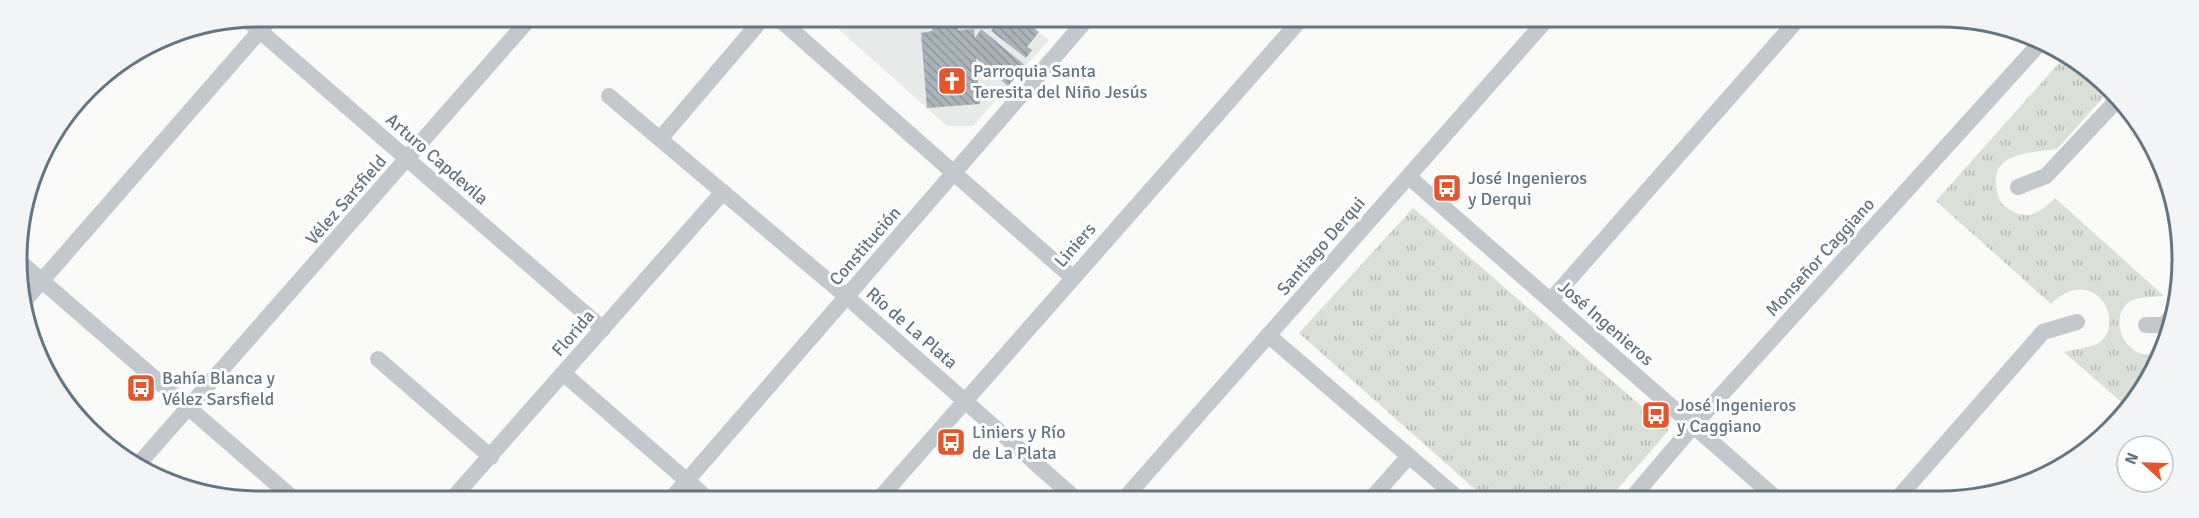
<svg xmlns="http://www.w3.org/2000/svg" width="2199" height="518" font-family="Signika,sans-serif">
	<style>
		.built { fill: #e8e9e9 }
		.grass { fill: url(#grass-tufts) }
		.building { fill: url(#building-back-hatch) }
		.lines { fill: none; stroke-linecap: round; stroke-linejoin: round }
		.minor { stroke: #c3c8cc; stroke-width: 16 }
		.labels { text-anchor: middle; stroke-width: 6; stroke-linejoin: round; paint-order: stroke }
		.poi-label { font-size: 18px; fill: #657683; stroke: #fff; text-anchor: start }
		.street-label { font-size: 18px; fill: #657683; stroke: #fff }
		.rim { fill: none; stroke: #657683; stroke-width: 3 }
	</style>
	<defs>
		<pattern id="grass-tufts" width="24" height="20" patternUnits="userSpaceOnUse" patternTransform="scale(1.5)"><rect width="24" height="20" fill="#dadfd7"/><path d="M3 7l-1-3M5 7V3M7 7l1-3M15 17l-1-3M17 17v-4M19 17l1-3" fill="none" stroke="#b4b9b4"/></pattern>
		<pattern id="building-back-hatch" width="6" height="6" patternUnits="userSpaceOnUse" patternTransform="scale(1.5)"><rect width="6" height="6" fill="#aab3b9"/><path d="M-1 5l2 2M0 0l6 6M5-1l2 2" fill="none" stroke="#8e969c"/></pattern>
	</defs>
	<rect width="100%" height="100%" fill="#fafaf8"/>
	<!-- built -->
	<polygon class="built" points="842,17 1020,17 1049,40 973,126 947,126 835,26"/>
	<!-- grass -->
	<g class="grass">
		<path d="M2067,54L2109,91L2057,149C2022,153 1981,155 2001,203C2023,222 2036,217 2055,198L2164,296C2155,297 2144,297 2135,299C2103,310 2124,368 2162,352L2157,367L2128,408L2064,352C2074,349 2088,348 2097,344C2129,326 2095,261 2051,304L1936,201Z"/>
		<polygon points="1413,208 1669,430 1609,499 1486,499 1299,333"/>
	</g>
	<!-- building -->
	<g class="building">
		<polygon points="934,17 968,17 957,30 974,29 975,38 981,29 1026,66 1008,86 976,58 980,104 927,108 921,33 932,31"/>
		<polygon points="1001,17 1020,17 1039,32 1027,47 1032,50 1026,58 991,31"/>
	</g>
	<g class="lines">
		<!-- minor -->
		<g class="minor">
			<polyline points="777,17 1073,278"/>
			<polyline points="246,19 603,329"/>
			<polyline points="609,96 847,297 1076,499"/>
			<polyline points="660,139 764,17"/>
			<polyline points="1409,177 1777,499"/>
			<polyline points="2018,187 2046,176 2118,99"/>
			<polyline points="19,261 294,499"/>
			<polyline points="25,300 272,17"/>
			<polyline points="1551,300 1799,18"/>
			<polyline points="2146,325 2164,325 2173,314"/>
			<polyline points="1268,335 1459,499"/>
			<polyline points="378,359 491,457"/>
			<polyline points="564,374 708,499"/>
			<polyline points="136,467 531,17"/>
			<polyline points="452,499 723,192"/>
			<polyline points="671,499 1088,18"/>
			<polyline points="879,499 1302,18"/>
			<polyline points="1124,499 1548,18"/>
			<polyline points="1371,499 1409,456"/>
			<polyline points="1631,499 1694,425 2041,42"/>
			<polyline points="1897,499 2043,332 2077,322"/>
		</g>
	</g>
	<!-- icons -->
	<defs>
		<g id="church-square" transform="scale(1.5)"><rect x="-9" y="-9" width="18" height="18" rx="4" fill="#e4572e" stroke="#fff"/><path d="M-1.2-6h2.4v3.5h3.3v2.4h-3.3V6h-2.4V-.1h-3.3v-2.4h3.3Z" fill="#fff"/></g>
		<g id="bus-square" transform="scale(1.5)"><rect x="-9" y="-9" width="18" height="18" rx="4" fill="#e4572e" stroke="#fff"/><path d="M-5-6H5V4H4V6H2V4H-2V6H-4V4H-5ZM-3.5-4V0h7V-4ZM-3.5 1.2v1.5H-2V1.2ZM2 1.2v1.5H3.5V1.2Z" fill="#fff"/></g>
	</defs>
	<g fill-rule="evenodd">
		<use href="#church-square" x="952" y="81"/>
		<use href="#bus-square" x="1447" y="188"/>
		<use href="#bus-square" x="141" y="388"/>
		<use href="#bus-square" x="1656" y="415"/>
		<use href="#bus-square" x="951" y="442"/>
	</g>
	<g class="labels">
		<!-- poi labels -->
		<g class="poi-label">
			<text x="973" y="77">Parroquia Santa<tspan x="973" dy="21">Teresita del Niño Jesús</tspan></text>
			<text x="1468" y="184">José Ingenieros<tspan x="1468" dy="21">y Derqui</tspan></text>
			<text x="162" y="384">Bahía Blanca y<tspan x="162" dy="21">Vélez Sarsfield</tspan></text>
			<text x="1677" y="411">José Ingenieros<tspan x="1677" dy="21">y Caggiano</tspan></text>
			<text x="972" y="438">Liniers y Río<tspan x="972" dy="21">de La Plata</tspan></text>
		</g>
		<!-- street labels -->
		<g class="street-label">
			<text transform="translate(437 159) rotate(41)" y="6">Arturo Capdevila</text>
			<text transform="translate(346 200) rotate(-49)" y="6">Vélez Sarsfield</text>
			<text transform="translate(1075 245) rotate(-49)" y="6">Liniers</text>
			<text transform="translate(865 246) rotate(-49)" y="6">Constitución</text>
			<text transform="translate(1321 246) rotate(-49)" y="6">Santiago Derqui</text>
			<text transform="translate(1820 257) rotate(-48)" y="6">Monseñor Caggiano</text>
			<text transform="translate(1606 323) rotate(41)" y="6">José Ingenieros</text>
			<text transform="translate(912 328) rotate(41)" y="6">Río de La Plata</text>
			<text transform="translate(573 333) rotate(-49)" y="6">Florida</text>
		</g>
	</g>
	<!-- crop -->
	<path d="M0 0H2199V518H0ZM259 27H1940A232 232 0 0 1 2172 259V259A232 232 0 0 1 1940 491H259A232 232 0 0 1 27 259V259A232 232 0 0 1 259 27Z" fill="#f3f4f5" fill-rule="evenodd"/>
	<path class="rim" d="M259 27H1940A232 232 0 0 1 2172 259V259A232 232 0 0 1 1940 491H259A232 232 0 0 1 27 259V259A232 232 0 0 1 259 27Z"/>
	<!-- north arrow -->
	<g transform="translate(2145 464) rotate(292)"><circle r="28" fill="#ffffff" stroke="#c1c8cd" stroke-width="1.5"/>
	<path d="M0-4.5L10 22L0 15L-10 22Z" fill="#e4572e"/>
	<text y="-9" font-size="16" font-weight="bold" text-anchor="middle" fill="#657683">N</text>
	</g>
</svg>
